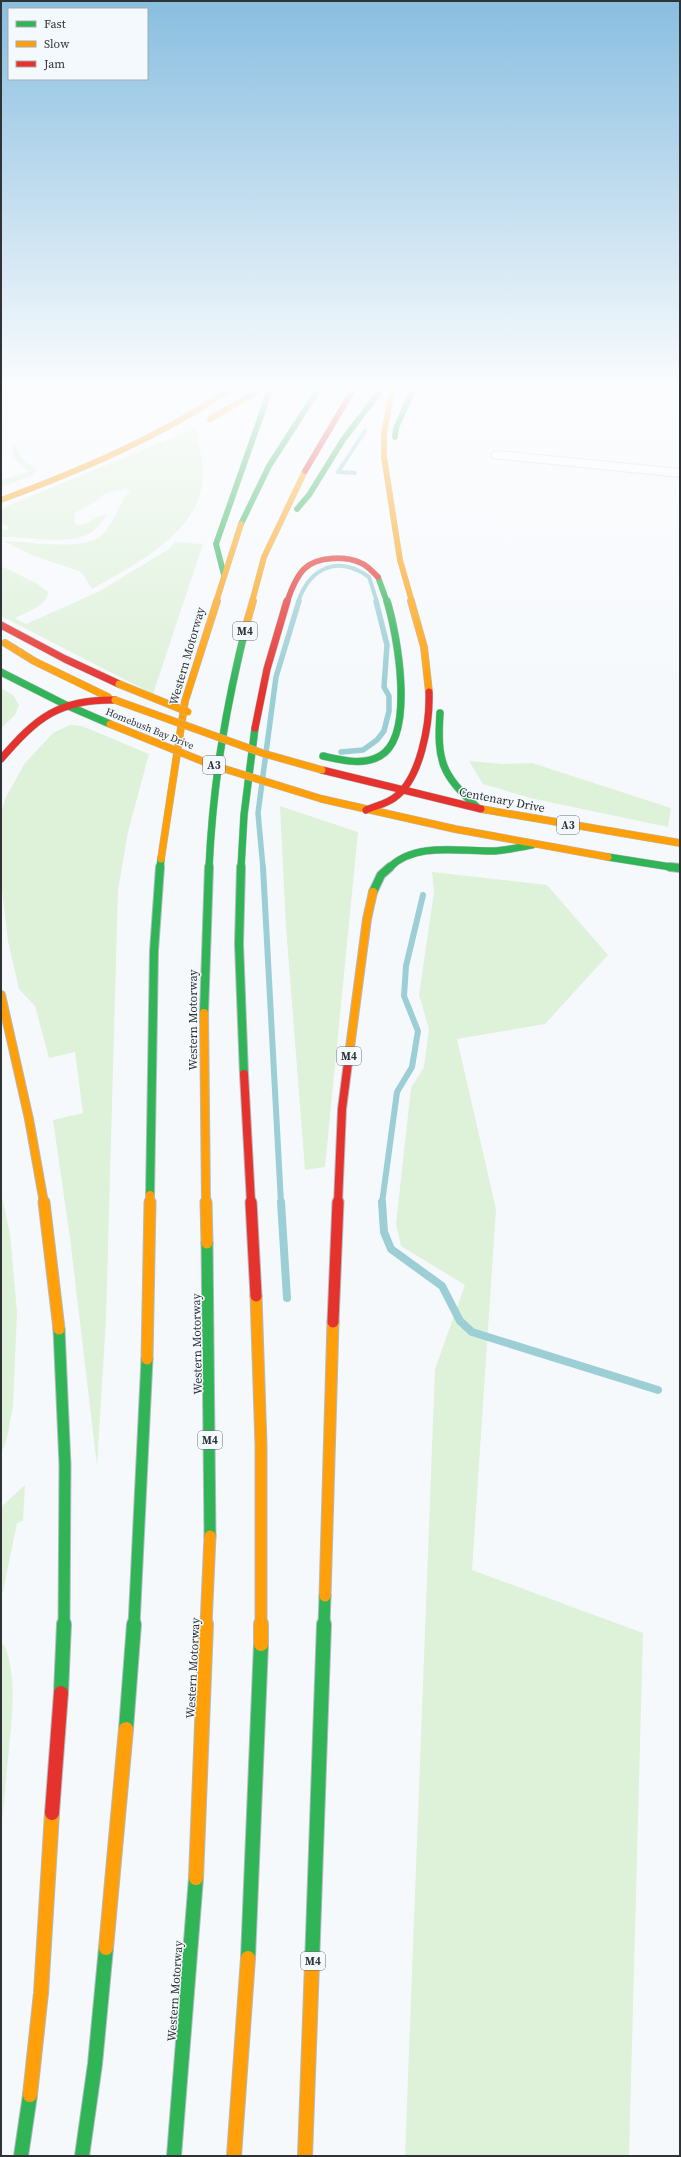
<svg xmlns="http://www.w3.org/2000/svg" width="681" height="2157" font-family="'Source Serif 4',serif">
	<style>
		.green { fill: #def1d9 }
		.lines { fill: none; stroke-linecap: round; stroke-linejoin: round }
		.stream-far3 { stroke: #9cced5; stroke-width: 4 }
		.stream-far2 { stroke: #9cced5; stroke-width: 5.5 }
		.stream-far1 { stroke: #9cced5; stroke-width: 6 }
		.stream { stroke: #9cced5; stroke-width: 8 }
		.street-casing { stroke: #d3d6d9; stroke-width: 2 }
		.fast-far4-casing { stroke: #b1bbc4; stroke-width: 6 }
		.fast-far3-casing { stroke: #b1bbc4; stroke-width: 8 }
		.fast-far2-casing { stroke: #b1bbc4; stroke-width: 10 }
		.fast-far1-casing { stroke: #b1bbc4; stroke-width: 13 }
		.fast-casing { stroke: #b1bbc4; stroke-width: 16 }
		.slow-far4-casing { stroke: #b1bbc4; stroke-width: 6 }
		.slow-far3-casing { stroke: #b1bbc4; stroke-width: 8 }
		.slow-far2-casing { stroke: #b1bbc4; stroke-width: 10 }
		.slow-far1-casing { stroke: #b1bbc4; stroke-width: 13 }
		.slow-casing { stroke: #b1bbc4; stroke-width: 16 }
		.jam-far4-casing { stroke: #b1bbc4; stroke-width: 6 }
		.jam-far3-casing { stroke: #b1bbc4; stroke-width: 8 }
		.jam-far2-casing { stroke: #b1bbc4; stroke-width: 10 }
		.jam-far1-casing { stroke: #b1bbc4; stroke-width: 13 }
		.jam-casing { stroke: #b1bbc4; stroke-width: 16 }
		.street { fill: #fefeff; fill-rule: evenodd }
		.fast-far4 { stroke: #30b455; stroke-width: 5.5 }
		.fast-far3 { stroke: #30b455; stroke-width: 7 }
		.fast-far2 { stroke: #30b455; stroke-width: 8 }
		.fast-far1 { stroke: #30b455; stroke-width: 11 }
		.fast { stroke: #30b455; stroke-width: 14 }
		.slow-far4 { stroke: #ff9f0a; stroke-width: 5.5 }
		.slow-far3 { stroke: #ff9f0a; stroke-width: 7 }
		.slow-far2 { stroke: #ff9f0a; stroke-width: 8 }
		.slow-far1 { stroke: #ff9f0a; stroke-width: 11 }
		.slow { stroke: #ff9f0a; stroke-width: 14 }
		.jam-far4 { stroke: #e5322d; stroke-width: 5.5 }
		.jam-far3 { stroke: #e5322d; stroke-width: 7 }
		.jam-far2 { stroke: #e5322d; stroke-width: 8 }
		.jam-far1 { stroke: #e5322d; stroke-width: 11 }
		.jam { stroke: #e5322d; stroke-width: 14 }
		.slow-bridge-casing { stroke: #b1bbc4; stroke-width: 8; stroke-linecap: butt }
		.slow-bridge { stroke: #ff9f0a; stroke-width: 7 }
		.labels { text-anchor: middle; stroke-width: 3; stroke-linejoin: round; paint-order: stroke }
		.far-street-label { font-size: 10px; fill: #2f3336; stroke: #f4f9fe }
		.shield { fill: #f4f9fe; stroke: #6a6e72; stroke-width: 1 }
		.shield-label { font-size: 11px; font-weight: bold; fill: #2f3336 }
		.street-label { font-size: 12px; fill: #2f3336; stroke: #f4f9fe }
	</style>
	<rect width="100%" height="100%" fill="#f6f9fc"/>
	<!-- green -->
	<g class="green">
		<path d="M196,428C199,446 205,467 202,485C194,536 132,566 92,589L83,574L79,571L32,555L3,541C28,541 83,552 102,535C115,523 118,504 130,491L127,488L104,494L93,503L75,513L74,521L77,525C89,526 95,515 107,515C103,520 99,527 93,531C74,547 26,536 1,537V530L10,529L5,524L1,525V510L5,507Z"/>
		<polygon points="14,443 20,456 36,470 34,475 1,487 1,480 29,472 12,456"/>
		<path d="M175,542L203,544L153,694L1,616V566L36,583L48,592C47,606 27,612 15,618L26,624L98,592L169,549Z"/>
		<polygon points="1,688 13,695 19,705 15,715 1,728"/>
		<polygon points="70,725 82,726 149,754 128,832 118,890 106,1319 97,1466 70,1238 53,1120 83,1113 75,1052 49,1058 35,1006 19,989 8,941 1,882 1,812 6,797 25,763 53,733"/>
		<polygon points="469,761 502,764 532,763 671,808 668,827 530,798 483,784"/>
		<polygon points="280,806 358,832 325,1167 305,1170 286,927"/>
		<polygon points="432,872 547,885 608,955 545,1024 457,1039 496,1209 472,1570 643,1633 629,2156 405,2156 435,1369 465,1285 401,1246 396,1224 411,1088 424,1067 429,1029 419,995 434,892"/>
		<polygon points="1,1192 10,1234 17,1312 13,1406 7,1438 1,1454"/>
		<polygon points="25,1485 23,1521 17,1523 3,1592 1,1591 1,1507"/>
		<path d="M1,1643L5,1646C17,1679 12,1714 9,1749C6,1777 4,1804 1,1832Z"/>
	</g>
	<g class="lines">
		<!-- stream-far3 -->
		<g class="stream-far3">
			<polyline points="355,473 338,472 365,431"/>
			<path d="M298,602C310,567 338,555 369,577L377,602"/>
		</g>
		<!-- stream-far2 -->
		<g class="stream-far2">
			<polyline points="341,752 363,750 377,740 384,731 389,711 389,696 384,687 387,645 376,601"/>
			<polyline points="263,868 258,813 276,677 299,601"/>
		</g>
		<!-- stream-far1 -->
		<g class="stream-far1">
			<polyline points="263,867 281,1203"/>
			<polyline points="382,1203 397,1092 412,1067 418,1031 404,996 406,966 423,895"/>
		</g>
		<!-- stream -->
		<g class="stream">
			<polyline points="281,1202 287,1298"/>
			<polyline points="382,1202 384,1232 391,1249 442,1286 460,1321 472,1332 658,1390"/>
		</g>
		<!-- street casing -->
		<g class="street-casing">
			<g id="street">
				<polygon points="619,390 680,392 680,398 624,393"/>
				<polygon points="497,451 680,469 680,477 493,458 491,455 493,452"/>
			</g>
		</g>
		<!-- fast-far4 casing -->
		<g class="fast-far4-casing">
			<g id="fast-far4">
				<polyline points="395,437 396,428 413,390"/>
				<polyline points="297,509 309,495 343,440 381,390"/>
				<polyline points="241,524 269,466 318,390"/>
				<polyline points="224,575 216,544 270,390"/>
				<polyline points="378,577 387,602"/>
			</g>
		</g>
		<!-- fast-far3 casing -->
		<g class="fast-far3-casing">
			<g id="fast-far3">
				<polyline points="1,672 66,705 110,724"/>
				<path d="M440,713C437,761 441,774 477,807"/>
				<path d="M323,756C341,760 363,766 380,756C416,736 397,633 387,601"/>
				<polyline points="608,857 677,868"/>
				<polyline points="160,868 161,859"/>
				<path d="M209,868C213,781 226,706 247,622"/>
				<polyline points="241,868 244,815 255,728"/>
				<path d="M389,868C415,841 462,852 495,851C508,850 520,847 532,845"/>
			</g>
		</g>
		<!-- fast-far2 casing -->
		<g class="fast-far2-casing">
			<g id="fast-far2">
				<polyline points="241,867 239,944 244,1074"/>
				<polyline points="670,867 680,868"/>
				<polyline points="373,892 381,875 390,867"/>
				<polyline points="204,1013 209,867"/>
				<polyline points="150,1195 154,951 160,867"/>
			</g>
		</g>
		<!-- fast-far1 casing -->
		<g class="fast-far1-casing">
			<g id="fast-far1">
				<polyline points="207,1243 210,1536"/>
				<polyline points="59,1329 65,1465 64,1625"/>
				<polyline points="134,1625 147,1359"/>
				<polyline points="324,1625 325,1596"/>
			</g>
		</g>
		<!-- fast casing -->
		<g class="fast-casing">
			<g id="fast">
				<polyline points="61,1693 64,1624"/>
				<polyline points="126,1729 134,1624"/>
				<polyline points="248,1958 261,1644"/>
				<polyline points="312,1964 324,1624"/>
				<polyline points="21,2156 30,2095"/>
				<polyline points="82,2156 95,2064 106,1948"/>
				<polyline points="174,2156 196,1878"/>
			</g>
		</g>
		<!-- slow-far4 casing -->
		<g class="slow-far4-casing">
			<g id="slow-far4">
				<polyline points="392,390 384,434 384,457 400,560 412,602"/>
				<polyline points="210,419 260,390"/>
				<path d="M1,500C81,470 158,438 229,390"/>
				<polyline points="216,602 241,524"/>
				<polyline points="252,602 264,557 305,471"/>
			</g>
		</g>
		<!-- slow-far3 casing -->
		<g class="slow-far3-casing">
			<g id="slow-far3">
				<polyline points="411,601 424,647 429,692"/>
				<polyline points="247,622 253,601"/>
				<polyline points="5,643 34,661 108,697"/>
				<polyline points="322,799 455,829 608,857"/>
				<polyline points="481,809 680,843"/>
				<polyline points="161,859 185,701 217,601"/>
			</g>
		</g>
		<!-- slow-far2 casing -->
		<g class="slow-far2-casing">
			<g id="slow-far2">
				<polyline points="1,995 29,1119 44,1203"/>
				<polyline points="204,1013 206,1203"/>
				<polyline points="349,1055 367,919 373,892"/>
				<polyline points="150,1203 150,1195"/>
			</g>
		</g>
		<!-- slow-far1 casing -->
		<g class="slow-far1-casing">
			<g id="slow-far1">
				<polyline points="44,1202 59,1329"/>
				<polyline points="206,1202 207,1243"/>
				<polyline points="256,1296 261,1445 261,1625"/>
				<polyline points="147,1359 150,1202"/>
				<polyline points="325,1596 333,1322"/>
				<polyline points="206,1625 210,1536"/>
			</g>
		</g>
		<!-- slow casing -->
		<g class="slow-casing">
			<g id="slow">
				<polyline points="261,1624 261,1644"/>
				<polyline points="196,1878 206,1624"/>
				<polyline points="106,1948 126,1729"/>
				<polyline points="30,2095 41,1993 52,1813"/>
				<polyline points="234,2156 248,1958"/>
				<polyline points="305,2156 312,1964"/>
			</g>
		</g>
		<!-- jam-far4 casing -->
		<g class="jam-far4-casing">
			<g id="jam-far4">
				<polyline points="305,471 353,390"/>
				<path d="M287,602C291,590 296,577 304,569C317,556 346,556 361,563C368,566 373,572 378,577"/>
			</g>
		</g>
		<!-- jam-far3 casing -->
		<g class="jam-far3-casing">
			<g id="jam-far3">
				<polyline points="1,625 65,659 119,684"/>
				<polyline points="255,728 267,669 287,601"/>
				<path d="M1,759C36,718 59,699 115,700"/>
				<polyline points="322,770 481,809"/>
				<path d="M366,810C375,806 386,804 394,798C421,779 430,723 429,692"/>
			</g>
		</g>
		<!-- jam-far2 casing -->
		<g class="jam-far2-casing">
			<g id="jam-far2">
				<polyline points="244,1074 251,1203"/>
				<polyline points="338,1203 342,1109 349,1055"/>
			</g>
		</g>
		<!-- jam-far1 casing -->
		<g class="jam-far1-casing">
			<g id="jam-far1">
				<polyline points="251,1202 256,1296"/>
				<polyline points="333,1322 338,1202"/>
			</g>
		</g>
		<!-- jam casing -->
		<g class="jam-casing">
			<polyline id="jam" points="52,1813 61,1693"/>
		</g>
		<!-- street -->
		<use href="#street" class="street"/>
		<!-- fast-far4 -->
		<use href="#fast-far4" class="fast-far4"/>
		<!-- fast-far3 -->
		<use href="#fast-far3" class="fast-far3"/>
		<!-- fast-far2 -->
		<use href="#fast-far2" class="fast-far2"/>
		<!-- fast-far1 -->
		<use href="#fast-far1" class="fast-far1"/>
		<!-- fast -->
		<use href="#fast" class="fast"/>
		<!-- slow-far4 -->
		<use href="#slow-far4" class="slow-far4"/>
		<!-- slow-far3 -->
		<use href="#slow-far3" class="slow-far3"/>
		<!-- slow-far2 -->
		<use href="#slow-far2" class="slow-far2"/>
		<!-- slow-far1 -->
		<use href="#slow-far1" class="slow-far1"/>
		<!-- slow -->
		<use href="#slow" class="slow"/>
		<!-- jam-far4 -->
		<use href="#jam-far4" class="jam-far4"/>
		<!-- jam-far3 -->
		<use href="#jam-far3" class="jam-far3"/>
		<!-- jam-far2 -->
		<use href="#jam-far2" class="jam-far2"/>
		<!-- jam-far1 -->
		<use href="#jam-far1" class="jam-far1"/>
		<!-- jam -->
		<use href="#jam" class="jam"/>
		<!-- slow-bridge casing -->
		<g class="slow-bridge-casing">
			<g id="slow-bridge">
				<polyline points="119,684 188,712"/>
				<polyline points="115,700 262,753 322,770"/>
				<polyline points="110,724 212,765 322,799"/>
			</g>
		</g>
		<!-- slow-bridge -->
		<use href="#slow-bridge" class="slow-bridge"/>
	</g>
	<!-- sky -->
	<linearGradient id="sky" x2="0" y2="1"><stop stop-color="#89bee0"/><stop offset="0.56" stop-color="#fbfcfe"/><stop offset="1" stop-color="#fbfcfe" stop-opacity="0"/></linearGradient>
	<rect width="681" height="692" fill="url(#sky)"/>
	<g class="labels">
		<!-- far-street labels -->
		<g class="far-street-label">
			<text transform="translate(150 728) rotate(22)" y="4">Homebush Bay Drive</text>
		</g>
		<!-- shield labels -->
		<g class="shield">
			<rect x="233" y="622" width="24" height="18" rx="3"/>
			<rect x="203" y="756" width="22" height="18" rx="3"/>
			<rect x="557" y="816" width="22" height="18" rx="3"/>
			<rect x="337" y="1047" width="24" height="18" rx="3"/>
			<rect x="198" y="1431" width="24" height="18" rx="3"/>
			<rect x="301" y="1952" width="24" height="18" rx="3"/>
		</g>
		<g class="shield-label">
			<text x="245" y="635">M4</text>
			<text x="214" y="769">A3</text>
			<text x="568" y="829">A3</text>
			<text x="349" y="1060">M4</text>
			<text x="210" y="1444">M4</text>
			<text x="313" y="1965">M4</text>
		</g>
		<!-- street labels -->
		<g class="street-label">
			<text transform="translate(187 656) rotate(-74)" y="4">Western Motorway</text>
			<text transform="translate(502 800) rotate(11)" y="4">Centenary Drive</text>
			<text transform="translate(193 1020) rotate(-90)" y="4">Western Motorway</text>
			<text transform="translate(197 1344) rotate(-91)" y="4">Western Motorway</text>
			<text transform="translate(193 1668) rotate(-87)" y="4">Western Motorway</text>
			<text transform="translate(175 1991) rotate(-86)" y="4">Western Motorway</text>
		</g>
	</g>
	<!-- border -->
	<rect width="681" height="2157" fill="none" stroke="#2f3336" stroke-width="4"/>
	<!-- legend -->
	<rect x="8" y="8" width="140" height="72" fill="#f4f9fe" stroke="#a5aaae"/>
	<rect x="16" y="21" width="20" height="6" fill="#30b455" stroke="#a5aaae"/>
	<text x="44" y="28" font-size="12" fill="#2f3336">Fast</text>
	<rect x="16" y="41" width="20" height="6" fill="#ff9f0a" stroke="#a5aaae"/>
	<text x="44" y="48" font-size="12" fill="#2f3336">Slow</text>
	<rect x="16" y="61" width="20" height="6" fill="#e5322d" stroke="#a5aaae"/>
	<text x="44" y="68" font-size="12" fill="#2f3336">Jam</text>
</svg>
